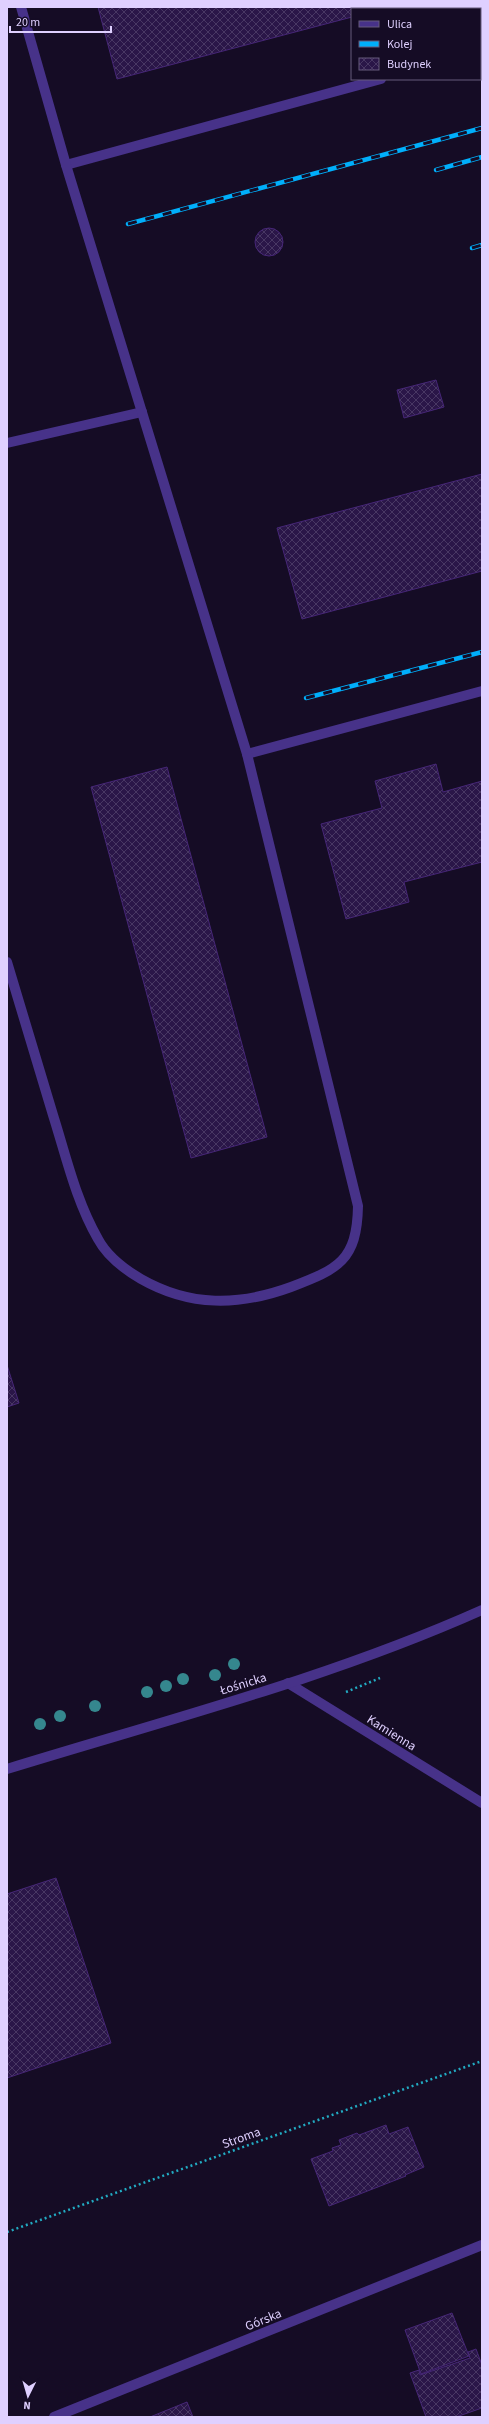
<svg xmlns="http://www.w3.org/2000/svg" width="489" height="2424" font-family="'Source Sans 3',sans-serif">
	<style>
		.building { fill: url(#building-cross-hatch); stroke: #462677 }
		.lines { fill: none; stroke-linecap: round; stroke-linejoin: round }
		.path { stroke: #22abc2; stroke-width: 2.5; stroke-dasharray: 2 3; stroke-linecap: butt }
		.service { stroke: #473289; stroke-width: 10 }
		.minor { stroke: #473289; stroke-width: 10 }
		.tertiary { stroke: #473289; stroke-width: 10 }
		.rail-casing { stroke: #00affb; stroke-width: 4.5 }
		.rail { stroke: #150c25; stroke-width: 3; stroke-dasharray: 9; stroke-linecap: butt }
		.tree { fill: #35878e }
		.labels { text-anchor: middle; stroke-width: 3.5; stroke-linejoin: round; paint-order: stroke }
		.street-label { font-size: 13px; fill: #dfd0ff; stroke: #150c25 }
	</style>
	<defs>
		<pattern id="building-cross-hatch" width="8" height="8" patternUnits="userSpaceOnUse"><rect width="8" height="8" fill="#2a1648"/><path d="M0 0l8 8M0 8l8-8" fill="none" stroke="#483763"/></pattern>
	</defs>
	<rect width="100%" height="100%" fill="#150c25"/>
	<!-- building -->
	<g class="building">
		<polygon points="98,7 388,7 352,9 352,17 117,79"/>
		<circle cx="269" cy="242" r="14"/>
		<polygon points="436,380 444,407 404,418 397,390"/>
		<polygon points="482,474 482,571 302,619 277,528"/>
		<polygon points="436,764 443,792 482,781 482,862 404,882 409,902 346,919 321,824 382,808 375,781"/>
		<polygon points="167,767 267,1137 191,1158 91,787"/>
		<polygon points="7,1365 19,1403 7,1407"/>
		<polygon points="56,1878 111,2043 7,2078 7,1894"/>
		<polygon points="386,2125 389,2134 408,2127 424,2167 405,2175 406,2176 329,2206 311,2159 333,2151 332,2148 341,2145 339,2140 357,2133 359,2135"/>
		<polygon points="452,2313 469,2356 421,2374 405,2330"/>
		<polygon points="476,2349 482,2365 482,2408 456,2417 426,2417 410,2373 419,2370 420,2375 470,2358 468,2352"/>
		<polygon points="187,2402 193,2417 150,2417"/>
	</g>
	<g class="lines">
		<!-- path -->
		<g class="path">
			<polyline points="346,1692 380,1678"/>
			<polyline points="7,2232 482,2061"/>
		</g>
		<!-- service -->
		<g class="service">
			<polyline points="480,52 482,52"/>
			<polyline points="66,165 381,79"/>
			<polyline points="7,443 142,412"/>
			<polyline points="247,754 482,691"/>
			<path d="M7,962C22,1013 38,1064 53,1115C66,1156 76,1201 98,1239C107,1256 124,1269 141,1279C190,1307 239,1306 291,1287C338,1269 357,1261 358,1206L247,754L66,165L21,7"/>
		</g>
		<!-- minor -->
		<polyline class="minor" points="54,2417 482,2245"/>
		<!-- tertiary -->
		<g class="tertiary">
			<polyline points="288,1683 482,1803"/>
			<path d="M7,1769C166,1720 330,1678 482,1610"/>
		</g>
		<!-- rail casing -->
		<g class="rail-casing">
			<g id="rail">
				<polyline points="436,170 482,157"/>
				<polyline points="128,224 482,128"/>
				<polyline points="472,248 482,245"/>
				<polyline points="306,698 482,652"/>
			</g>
		</g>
		<!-- rail -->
		<use href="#rail" class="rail"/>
	</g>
	<!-- trees -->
	<g class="tree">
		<circle cx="234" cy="1664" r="6"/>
		<circle cx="215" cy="1675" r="6"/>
		<circle cx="183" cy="1679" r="6"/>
		<circle cx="166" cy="1686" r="6"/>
		<circle cx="147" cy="1692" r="6"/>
		<circle cx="95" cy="1706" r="6"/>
		<circle cx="60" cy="1716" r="6"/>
		<circle cx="40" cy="1724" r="6"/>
	</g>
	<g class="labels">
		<!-- street labels -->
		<g class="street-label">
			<text transform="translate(243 1683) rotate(-17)" y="5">Łośnicka</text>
			<text transform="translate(392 1732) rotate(32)" y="5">Kamienna</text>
			<text transform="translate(241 2137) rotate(-20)" y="5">Stroma</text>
			<text transform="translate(263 2319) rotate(-22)" y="5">Górska</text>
		</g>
	</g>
	<!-- border -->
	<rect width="489" height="2424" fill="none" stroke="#dfd0ff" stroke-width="16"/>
	<!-- legend -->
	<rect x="351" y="8" width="130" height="72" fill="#150c25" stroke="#665a7c"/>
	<rect x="359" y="21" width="20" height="6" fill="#473289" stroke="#665a7c"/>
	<text x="387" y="28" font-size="12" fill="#dfd0ff">Ulica</text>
	<rect x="359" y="41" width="20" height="6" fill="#00affb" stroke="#665a7c"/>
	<text x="387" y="48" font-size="12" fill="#dfd0ff">Kolej</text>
	<rect x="359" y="58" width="20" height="12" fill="url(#building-cross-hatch)" stroke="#665a7c"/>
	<text x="387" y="68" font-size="12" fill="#dfd0ff">Budynek</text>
	<!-- north arrow -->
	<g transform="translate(28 2396) rotate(185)" stroke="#150c25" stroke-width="3" paint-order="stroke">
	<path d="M0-3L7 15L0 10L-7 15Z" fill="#dfd0ff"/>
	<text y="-6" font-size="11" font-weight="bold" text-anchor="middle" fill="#dfd0ff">N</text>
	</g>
	<!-- scale -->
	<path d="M10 26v6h101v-6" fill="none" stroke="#dfd0ff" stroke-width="2"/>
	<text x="16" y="26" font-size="12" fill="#dfd0ff" stroke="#150c25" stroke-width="3" paint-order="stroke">20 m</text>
</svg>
